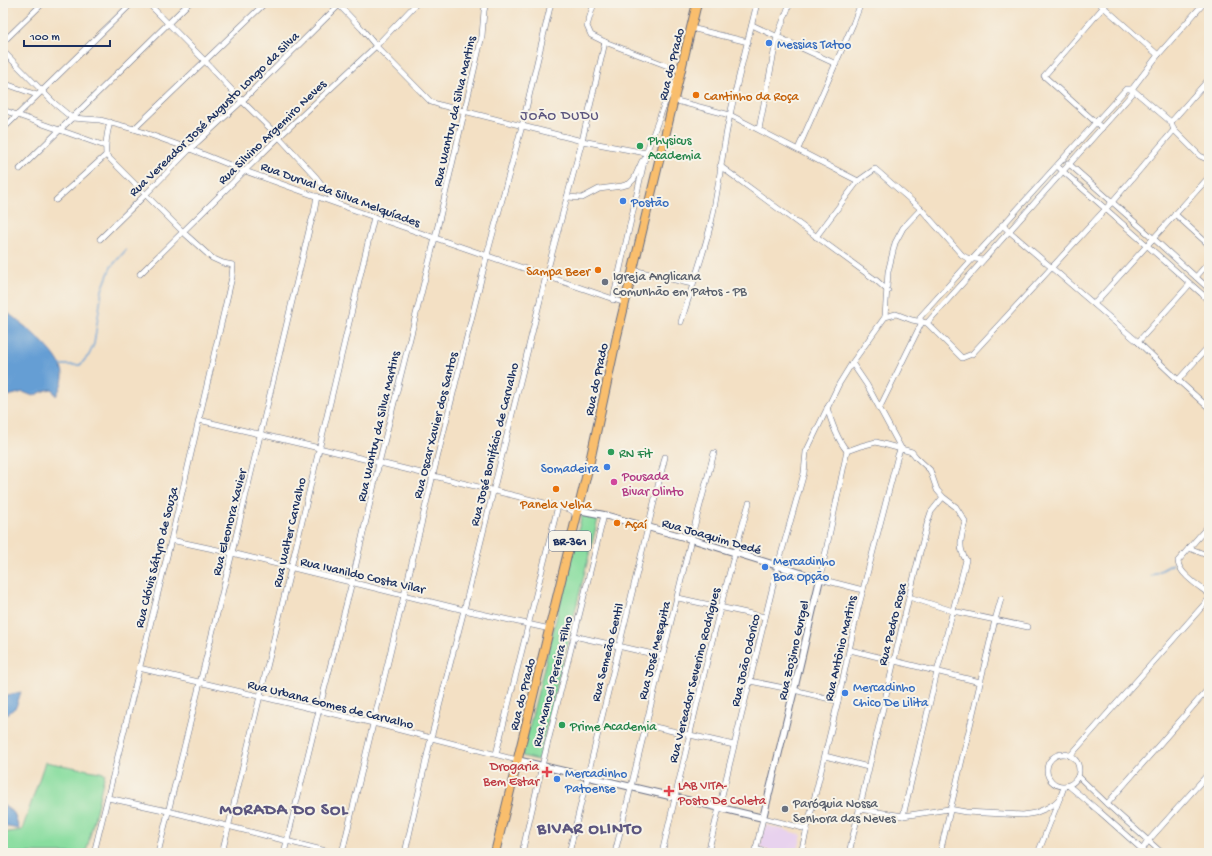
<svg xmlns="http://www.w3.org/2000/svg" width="1212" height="856" font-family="'Gochi Hand',sans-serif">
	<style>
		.built { fill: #e8d2ee }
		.green { fill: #88dd9f; stroke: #52867e }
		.water { fill: #659ed4; stroke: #406699 }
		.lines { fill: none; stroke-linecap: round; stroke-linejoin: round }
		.stream { stroke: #659ed4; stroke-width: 1.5 }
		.minor-casing { stroke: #676d82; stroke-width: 6 }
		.tertiary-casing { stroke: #676d82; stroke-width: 8 }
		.primary-casing { stroke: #676d82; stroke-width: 10 }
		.minor { stroke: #fff; stroke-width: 5 }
		.tertiary { stroke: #fff; stroke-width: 6 }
		.primary { stroke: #f9be6d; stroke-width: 8 }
		.shop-dot { fill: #3f7fe0; stroke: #f7f3e8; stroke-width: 1.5 }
		.food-dot { fill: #e8710a; stroke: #f7f3e8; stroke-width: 1.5 }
		.leisure-dot { fill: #2e9e5b; stroke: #f7f3e8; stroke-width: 1.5 }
		.worship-dot { fill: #6b7280; stroke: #f7f3e8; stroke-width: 1.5 }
		.hotel-dot { fill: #d1479c; stroke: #f7f3e8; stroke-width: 1.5 }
		.health-dot { fill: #e0444e; stroke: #f7f3e8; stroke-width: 1.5 }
		.labels { text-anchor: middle; stroke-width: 4; stroke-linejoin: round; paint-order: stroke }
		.shield { fill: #f7f3e8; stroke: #5d6a87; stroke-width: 1 }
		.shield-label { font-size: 12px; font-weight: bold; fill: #1b2f5e }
		.shop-label { font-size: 13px; fill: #366cbe; stroke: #f7f3e8; text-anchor: start }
		.street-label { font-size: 13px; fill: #1b2f5e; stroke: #f7f3e8 }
		.food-label { font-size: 13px; fill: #c56008; stroke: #f7f3e8; text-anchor: start }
		.leisure-label { font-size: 13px; fill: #27864d; stroke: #f7f3e8; text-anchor: start }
		.worship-label { font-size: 13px; fill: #5b616d; stroke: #f7f3e8; text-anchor: start }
		.hotel-label { font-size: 13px; fill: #b23c85; stroke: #f7f3e8; text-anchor: start }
		.health-label { font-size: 13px; fill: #be3a42; stroke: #f7f3e8; text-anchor: end }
		.neighbourhood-label { font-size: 14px; letter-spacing: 1px; fill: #5c567f; stroke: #f7f3e8 }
		.district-label { font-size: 17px; font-weight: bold; letter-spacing: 1px; fill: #5c567f; stroke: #f7f3e8 }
	</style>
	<rect width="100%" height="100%" fill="#f7f3e8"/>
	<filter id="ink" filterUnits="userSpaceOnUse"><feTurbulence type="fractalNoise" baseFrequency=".025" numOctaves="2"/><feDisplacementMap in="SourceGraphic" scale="8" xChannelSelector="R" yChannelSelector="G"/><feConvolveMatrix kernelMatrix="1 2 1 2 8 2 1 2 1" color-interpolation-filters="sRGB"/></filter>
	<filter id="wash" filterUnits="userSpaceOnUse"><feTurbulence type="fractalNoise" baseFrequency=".012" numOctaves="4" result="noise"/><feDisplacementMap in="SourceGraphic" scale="16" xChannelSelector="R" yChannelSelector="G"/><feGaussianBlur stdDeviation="0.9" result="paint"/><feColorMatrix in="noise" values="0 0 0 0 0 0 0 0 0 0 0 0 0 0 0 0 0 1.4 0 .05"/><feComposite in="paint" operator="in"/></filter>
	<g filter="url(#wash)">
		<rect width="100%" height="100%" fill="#f3e0c4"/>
		<!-- built -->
		<polygon class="built" points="766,825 802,835 797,853 779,853 760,848"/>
		<!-- green -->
		<g class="green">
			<polygon points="582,515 598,519 538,760 522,756"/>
			<polygon points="45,762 105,773 86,853 3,853 3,833 22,830"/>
		</g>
		<!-- water -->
		<g class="water">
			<path d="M3,309C19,322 64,354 63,376C63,382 59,391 56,396L52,389L46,390L33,396L23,392L8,396L3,392Z"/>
			<polygon points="21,692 16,707 5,716 3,719 3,696"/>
			<polygon points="3,805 14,813 19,829 3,826"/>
		</g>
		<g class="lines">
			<!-- stream -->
			<g class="stream">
				<polyline points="59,365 80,365 89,355 94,344 102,290 111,267 126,250"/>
				<polyline points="1151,576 1173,564"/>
			</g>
		</g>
	</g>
	<g filter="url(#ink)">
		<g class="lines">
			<!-- minor casing -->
			<g class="minor-casing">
				<g id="minor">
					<polyline points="148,3 205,61 242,101 279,137 316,177 335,202"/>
					<polyline points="337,3 362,29 376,46 431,102 440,105 582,141 646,153 660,157"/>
					<polyline points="594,3 587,26 591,35 605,42 681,71 666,100 646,153 613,300"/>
					<polyline points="1099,3 1158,55"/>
					<polyline points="752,25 836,64"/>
					<polyline points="691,28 748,42"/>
					<polyline points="3,42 43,3"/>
					<polyline points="3,51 54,103 72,118 100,120 134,129 190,149 245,171 374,217 625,303"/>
					<polyline points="3,83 37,95"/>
					<polyline points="1132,89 1171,122 1174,130 1200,156 1209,160"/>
					<polyline points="673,100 730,115 858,181"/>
					<polyline points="3,110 105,146"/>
					<polyline points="1171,122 1209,79"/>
					<polyline points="1102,128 1044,76 1107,3"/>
					<polyline points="3,129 132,3"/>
					<polyline points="134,129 265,3"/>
					<polyline points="759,129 777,37 790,3"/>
					<polyline points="798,149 853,24 861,3"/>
					<polyline points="1068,163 1154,239 1209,289"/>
					<polyline points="720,166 877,281 888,291"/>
					<polyline points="1057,166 1202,294 1209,302"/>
					<polyline points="20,169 189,3"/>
					<polyline points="567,197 582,198 599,189 622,186 629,184 634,179 642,161"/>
					<path d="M56,200L106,155C105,143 107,133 110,122"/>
					<polyline points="1175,214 1209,245"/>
					<polyline points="1002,225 1138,342 1178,380 1209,408"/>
					<polyline points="816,237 858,181 875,169 921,209 962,255 967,258 983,260"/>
					<polyline points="100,239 145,195 190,149 242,101 340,4"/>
					<polyline points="633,270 692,284"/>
					<polyline points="140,274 279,137 376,46 417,3"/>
					<polyline points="1196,277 1209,262"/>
					<polyline points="1094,304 1209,177"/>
					<path d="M681,322C691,289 703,257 711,223C719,188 722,151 730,115C738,78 748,40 757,3"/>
					<polyline points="927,323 1132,94 1132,89 1158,55 1204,3"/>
					<polyline points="927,323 962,358 972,354 1112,202 1174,130"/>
					<polyline points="927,323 922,322 920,319 920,317 1126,89 1132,89"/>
					<polyline points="1138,342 1190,284"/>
					<polyline points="1178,380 1209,346"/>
					<path d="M827,408C832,423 837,439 847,451"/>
					<polyline points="879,409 922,322 912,320 896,314 885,317"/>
					<polyline points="199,420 319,448 569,509 574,512 576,518"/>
					<path d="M847,451L861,446L876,442L912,452L916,457L930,470L937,490L943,497L956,507L965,521C962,535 957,547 966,560L937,672L903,816"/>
					<polyline points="847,451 820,579 863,590"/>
					<path d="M1209,525L1178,561C1178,573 1200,587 1209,594"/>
					<polyline points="171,540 232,553 464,610 550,629"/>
					<polyline points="1189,548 1209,556"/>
					<polyline points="909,597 953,611 1028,627"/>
					<polyline points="678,598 765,617"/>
					<polyline points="574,636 662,656"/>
					<polyline points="850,650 980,682"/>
					<polyline points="139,668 373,723 517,760"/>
					<polyline points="750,681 794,690 838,701"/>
					<polyline points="646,725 734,745"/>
					<circle cx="1063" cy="770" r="16"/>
					<polyline points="496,754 558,506"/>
					<polyline points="825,756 868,767"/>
					<polyline points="1070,756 1209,599"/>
					<polyline points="1078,776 1107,804 1162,853"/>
					<polyline points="1069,786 1100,812 1146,853"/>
					<polyline points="108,798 168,811 334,853"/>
					<polyline points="1107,804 1209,688"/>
					<polyline points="859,809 903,816 949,809 966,812 1023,815 1035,813 1047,808 1055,803 1060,798 1064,787"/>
					<polyline points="755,849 770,853"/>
					<polyline points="94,853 171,540 232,277 233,265 223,263 212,258 183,232 106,155"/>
					<polyline points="158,853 232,553 310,226 314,213 317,196"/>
					<polyline points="222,853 291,568 374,217"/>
					<polyline points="284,853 319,710 352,582 379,463 435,238 482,36 484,11 486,3"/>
					<polyline points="342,853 433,475 487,255 522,126 551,3"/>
					<polyline points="405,853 431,738 464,610 546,276 582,141 605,42"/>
					<polyline points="522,853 542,766 604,515"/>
					<polyline points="569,853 665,457"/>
					<polyline points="615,853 691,539 714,453"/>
					<path d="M662,853C690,736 715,618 749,503"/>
					<polyline points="708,853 778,565 804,473 806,452 839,384 852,363 885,317 888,272 895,243 903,228 921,209"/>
					<polyline points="755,853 763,818 807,829"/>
					<polyline points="801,853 838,701 858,609 898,455 901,448 867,385 852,363"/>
					<polyline points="849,853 909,597 927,524 931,512 943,497"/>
					<polyline points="940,853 995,620 1001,599"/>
					<polyline points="1038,853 1059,800"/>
					<polyline points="1140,853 1148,841 1209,773"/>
				</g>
			</g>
			<!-- tertiary casing -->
			<g class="tertiary-casing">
				<path id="tertiary" d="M517,760C599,779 681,798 763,818L794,690L820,579L691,539L604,515L578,510"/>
			</g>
			<!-- primary casing -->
			<g class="primary-casing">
				<polyline id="primary" points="495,853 590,461 617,336 697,3"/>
			</g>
			<!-- minor -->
			<use href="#minor" class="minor"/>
			<!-- tertiary -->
			<use href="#tertiary" class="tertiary"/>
			<!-- primary -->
			<use href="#primary" class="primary"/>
		</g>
	</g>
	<!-- markers -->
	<g class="shop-dot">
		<circle cx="769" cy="43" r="4"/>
		<circle cx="623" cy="201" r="4"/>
		<circle cx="607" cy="467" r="4"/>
		<circle cx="765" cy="567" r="4"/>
		<circle cx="845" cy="693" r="4"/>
		<circle cx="557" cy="779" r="4"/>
	</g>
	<g class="food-dot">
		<circle cx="696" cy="95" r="4"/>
		<circle cx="598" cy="270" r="4"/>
		<circle cx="556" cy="489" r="4"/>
		<circle cx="617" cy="523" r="4"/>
	</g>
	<g class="leisure-dot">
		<circle cx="640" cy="146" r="4"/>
		<circle cx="611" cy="452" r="4"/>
		<circle cx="562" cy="725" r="4"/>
	</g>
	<g class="worship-dot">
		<circle cx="605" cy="282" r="4"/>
		<circle cx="785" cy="809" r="4"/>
	</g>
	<circle class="hotel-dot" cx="614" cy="482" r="4"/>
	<g class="health-dot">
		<path d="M545 766h4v4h4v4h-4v4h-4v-4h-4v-4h4z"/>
		<path d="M667 785h4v4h4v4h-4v4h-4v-4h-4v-4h4z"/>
	</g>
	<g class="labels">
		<!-- shield labels -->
		<rect class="shield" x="549" y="531" width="42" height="20" rx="3"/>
		<g class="shield-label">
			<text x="570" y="545">BR-361</text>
		</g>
		<!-- shop labels -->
		<g class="shop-label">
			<text x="777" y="48">Messias Tatoo</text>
			<text x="631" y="206">Postão</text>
			<text x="599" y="472" text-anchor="end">Somadeira</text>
			<text x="773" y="565">Mercadinho<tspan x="773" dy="15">Boa Opção</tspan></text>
			<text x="853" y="691">Mercadinho<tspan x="853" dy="15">Chico De Lilita</tspan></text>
			<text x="565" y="777">Mercadinho<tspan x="565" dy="15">Patoense</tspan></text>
		</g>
		<!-- street labels -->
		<g class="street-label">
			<text transform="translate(670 64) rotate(-76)" y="5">Rua do Prado</text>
			<text transform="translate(453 111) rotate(-77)" y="5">Rua Wantuy da Silva Martins</text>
			<text transform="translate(213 113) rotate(-44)" y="5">Rua Vereador José Augusto Longo da Silva</text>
			<text transform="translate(271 131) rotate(-44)" y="5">Rua Silvino Argemiro Neves</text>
			<text transform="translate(341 193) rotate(20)" y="5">Rua Durval da Silva Melquíades</text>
			<text transform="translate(595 379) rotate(-78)" y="5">Rua do Prado</text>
			<text transform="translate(434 425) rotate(-76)" y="5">Rua Oscar Xavier dos Santos</text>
			<text transform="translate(377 426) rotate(-77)" y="5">Rua Wantuy da Silva Martins</text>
			<text transform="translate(493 444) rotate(-76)" y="5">Rua José Bonifácio de Carvalho</text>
			<text transform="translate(228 522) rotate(-76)" y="5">Rua Eleonora Xavier</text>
			<text transform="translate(288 532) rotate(-77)" y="5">Rua Walter Carvalho</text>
			<text transform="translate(712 535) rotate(16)" y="5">Rua Joaquim Dedé</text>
			<text transform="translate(155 557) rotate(-76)" y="5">Rua Clóvis Sátyro de Souza</text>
			<text transform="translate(363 574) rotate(13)" y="5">Rua Ivanildo Costa Vilar</text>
			<text transform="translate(891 624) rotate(-76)" y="5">Rua Pedro Rosa</text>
			<text transform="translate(839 648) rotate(-77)" y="5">Rua Antônio Martins</text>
			<text transform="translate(653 650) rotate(-76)" y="5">Rua José Mesquita</text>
			<text transform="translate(792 650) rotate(-77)" y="5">Rua Zozimo Gurgel</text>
			<text transform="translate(606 652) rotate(-76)" y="5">Rua Semeão Gentil</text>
			<text transform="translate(744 660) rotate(-77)" y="5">Rua João Odorico</text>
			<text transform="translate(693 675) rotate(-76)" y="5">Rua Vereador Severino Rodrigues</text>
			<text transform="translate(551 681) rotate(-76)" y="5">Rua Manoel Pereira Filho</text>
			<text transform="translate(521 694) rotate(-76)" y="5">Rua do Prado</text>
			<text transform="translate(331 703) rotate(14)" y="5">Rua Urbana Gomes de Carvalho</text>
		</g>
		<!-- food labels -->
		<g class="food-label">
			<text x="704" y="100">Cantinho da Roça</text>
			<text x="590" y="275" text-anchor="end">Sampa Beer</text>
			<text x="556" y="508" text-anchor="middle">Panela Velha</text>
			<text x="625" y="528">Açaí</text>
		</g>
		<!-- leisure labels -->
		<g class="leisure-label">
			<text x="648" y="144">Physicus<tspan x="648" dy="15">Academia</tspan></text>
			<text x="619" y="457">RN Fit</text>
			<text x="570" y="730">Prime Academia</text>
		</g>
		<!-- worship labels -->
		<g class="worship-label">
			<text x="613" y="280">Igreja Anglicana<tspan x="613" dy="15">Comunhão em Patos - PB</tspan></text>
			<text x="793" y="807">Paróquia Nossa<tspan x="793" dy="15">Senhora das Neves</tspan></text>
		</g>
		<!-- hotel labels -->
		<g class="hotel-label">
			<text x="622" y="480">Pousada<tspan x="622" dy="15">Bivar Olinto</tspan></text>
		</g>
		<!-- health labels -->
		<g class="health-label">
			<text x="539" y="770">Drogaria<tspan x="539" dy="15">Bem Estar</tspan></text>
			<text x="678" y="789" text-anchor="start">LAB VITA-<tspan x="678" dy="15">Posto De Coleta</tspan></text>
		</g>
		<!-- neighbourhood labels -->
		<g class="neighbourhood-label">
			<text x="560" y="119">JOÃO DUDU</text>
		</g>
		<!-- district labels -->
		<g class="district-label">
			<text x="284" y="814">MORADA DO SOL</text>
			<text x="590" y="833">BIVAR OLINTO</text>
		</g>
	</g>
	<!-- margin -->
	<rect width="1212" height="856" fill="none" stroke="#f7f3e8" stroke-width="16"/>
	<!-- scale -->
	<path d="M24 40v6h86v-6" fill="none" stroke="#1b2f5e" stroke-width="2"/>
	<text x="30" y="40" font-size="12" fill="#1b2f5e" stroke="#f7f3e8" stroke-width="3" paint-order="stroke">100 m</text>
</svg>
